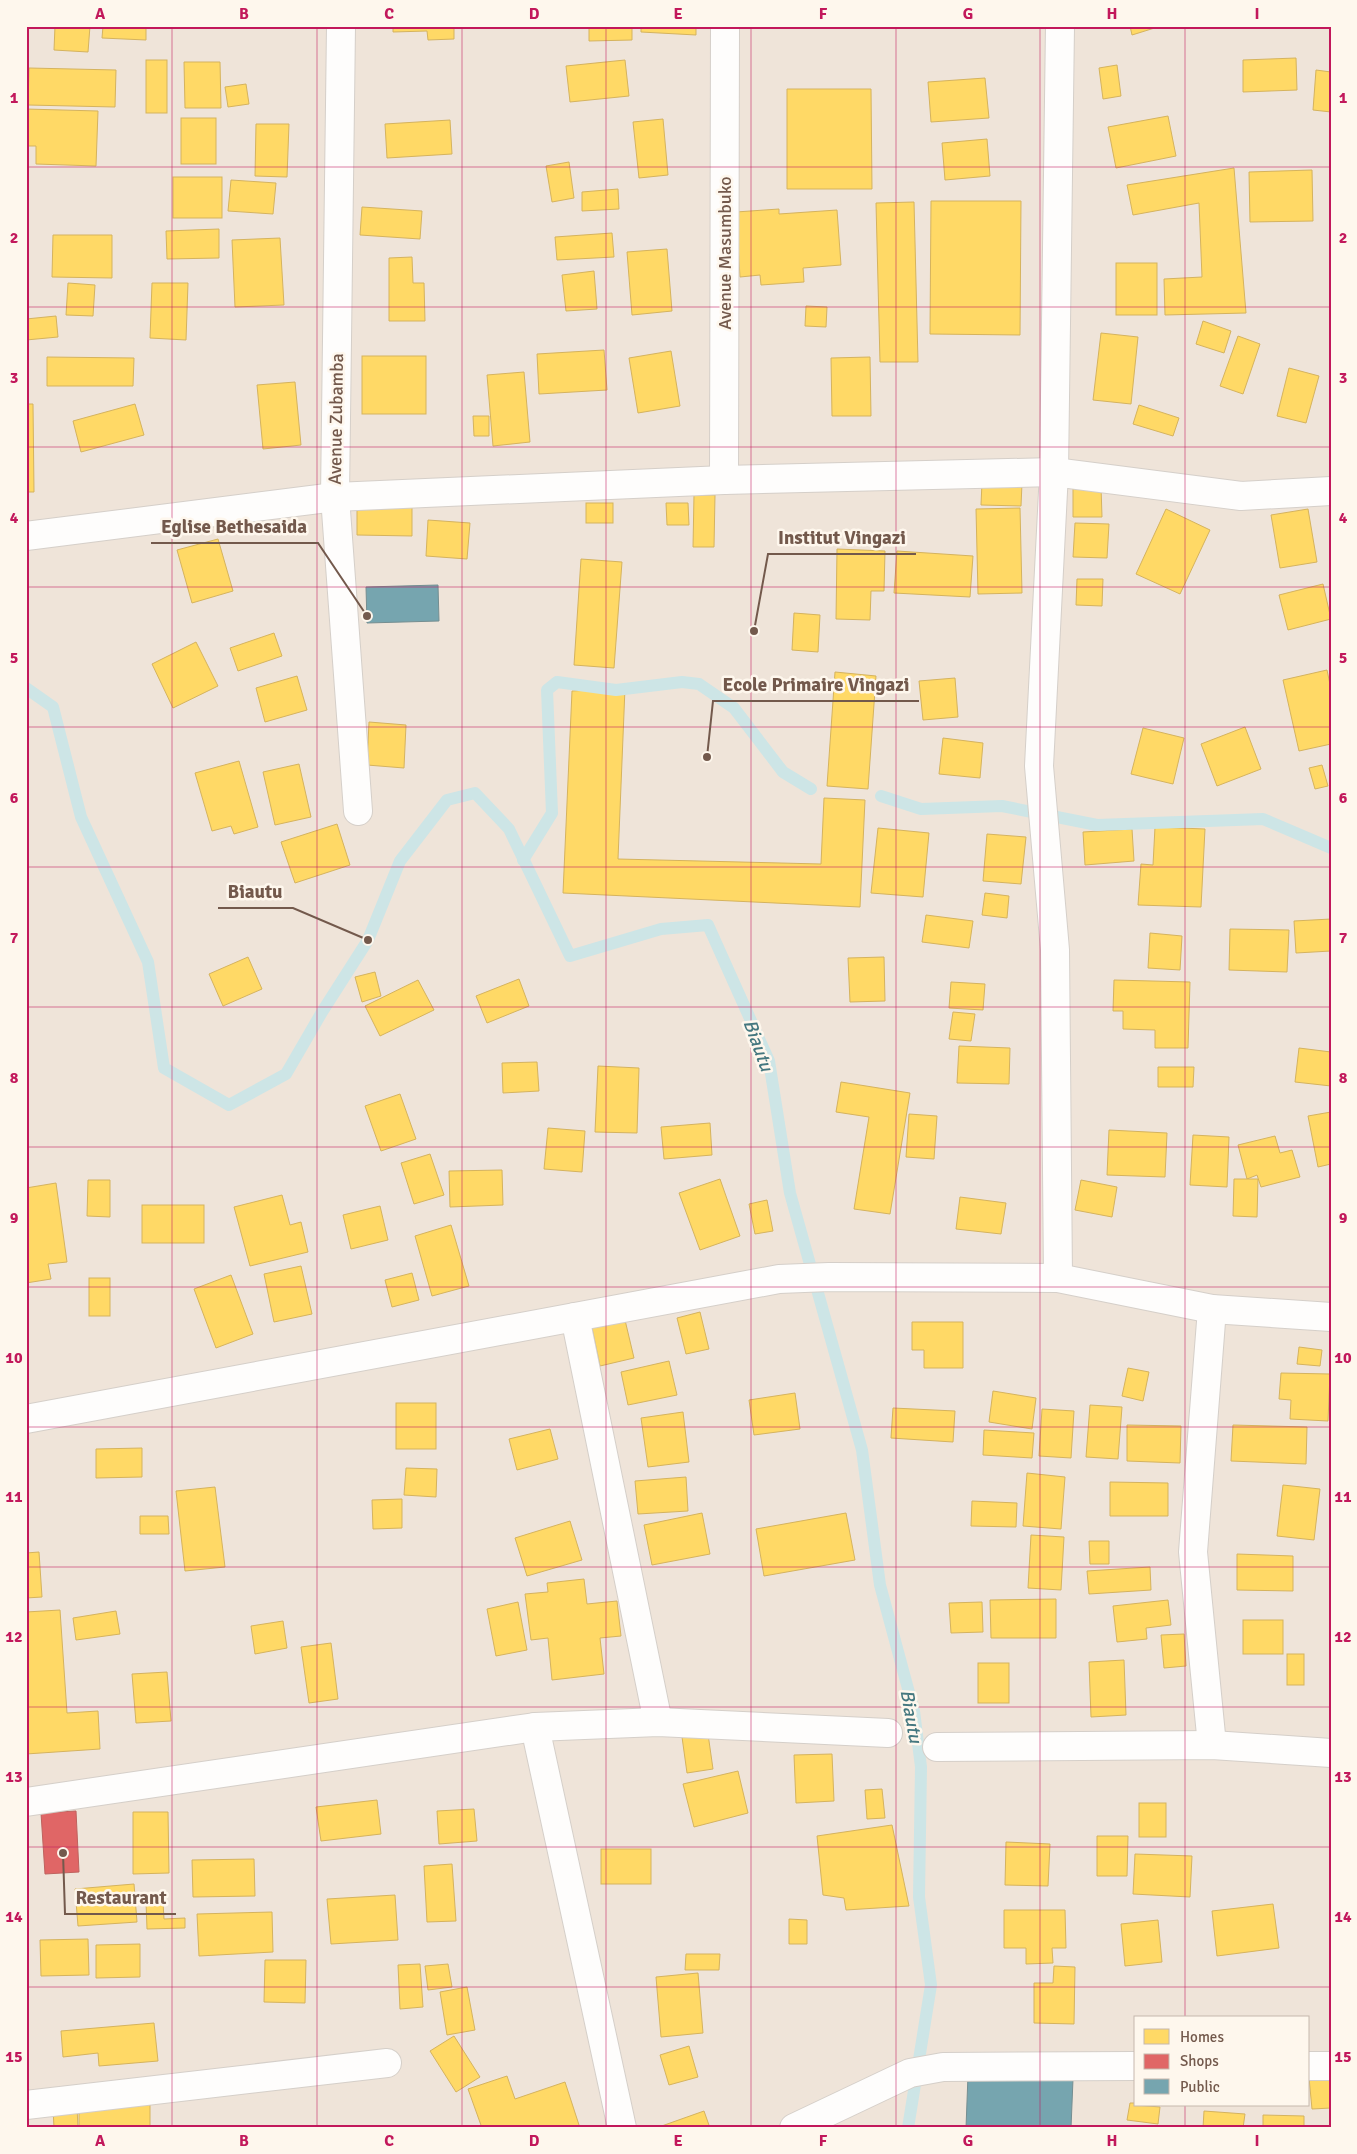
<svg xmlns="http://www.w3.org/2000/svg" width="1357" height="2154" font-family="Signika,sans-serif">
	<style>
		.residential { fill: #efe4d9; fill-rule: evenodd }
		.homes { fill: #ffd966; stroke: #d5b35e }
		.shops { fill: #e06666; stroke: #bf625e }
		.public { fill: #76a5af; stroke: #758e91 }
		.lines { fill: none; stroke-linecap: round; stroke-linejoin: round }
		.stream { stroke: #cde5e6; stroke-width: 12 }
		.minor-casing { stroke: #d5cfc9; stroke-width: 30 }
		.tertiary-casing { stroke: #d5cfc9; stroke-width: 30 }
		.minor { stroke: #fefdfc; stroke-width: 28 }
		.tertiary { stroke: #fefdfc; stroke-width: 28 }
		.grid { fill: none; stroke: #c2185b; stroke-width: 1; stroke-opacity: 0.55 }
		.labels { text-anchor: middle; stroke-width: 5; stroke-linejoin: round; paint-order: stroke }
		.street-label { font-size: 18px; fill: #73594c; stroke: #fef7ed }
		.water-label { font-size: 19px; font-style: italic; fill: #44777f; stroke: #fef7ed }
		.leader { fill: none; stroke: #73594c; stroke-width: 2 }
		.callout-dot { fill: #73594c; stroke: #fef7ed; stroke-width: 2 }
		.callout-label { font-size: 19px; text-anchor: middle; font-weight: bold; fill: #73594c; stroke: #fef7ed; stroke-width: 5; stroke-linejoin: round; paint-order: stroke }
		.neatline { fill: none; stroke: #c2185b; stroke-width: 2 }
		.grid-label { font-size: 16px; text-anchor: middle; font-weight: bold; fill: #c2185b }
	</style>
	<rect width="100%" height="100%" fill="#f6f2eb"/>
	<!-- residential -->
	<path class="residential" d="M26,26H1331V2128H26ZM1136,2018H1308V2105H1136Z"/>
	<!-- homes -->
	<g class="homes">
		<polygon points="55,26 90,26 88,52 54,50"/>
		<polygon points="103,26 146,26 146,40 102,38"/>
		<polygon points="393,26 454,26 454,39 428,40 427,31 393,32"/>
		<polygon points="589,26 632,26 632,40 589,41"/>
		<polygon points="641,26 696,26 696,35 641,32"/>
		<polygon points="1130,26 1161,26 1132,35"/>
		<polygon points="1296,58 1297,90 1243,92 1243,60"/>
		<rect x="146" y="60" width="21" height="53"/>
		<polygon points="625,60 629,96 570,102 566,66"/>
		<polygon points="184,62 220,62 221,108 185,108"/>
		<polygon points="1117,65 1121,96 1103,99 1099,68"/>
		<polygon points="29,68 116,70 115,107 28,105"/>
		<polygon points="1316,70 1331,72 1331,112 1313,110"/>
		<polygon points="985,78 989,118 931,122 928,82"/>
		<polygon points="246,84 249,104 228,107 225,87"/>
		<polygon points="787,89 871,89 872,189 787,189"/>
		<polygon points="26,109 98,111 96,166 36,164 36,146 26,146"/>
		<polygon points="1168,116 1176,156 1116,168 1108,127"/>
		<rect x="181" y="118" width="35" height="46"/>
		<polygon points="663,119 668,175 639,178 633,122"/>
		<polygon points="450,120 452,154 387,158 385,124"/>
		<polygon points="256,124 289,124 287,177 255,176"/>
		<polygon points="987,139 990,176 945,180 942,143"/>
		<polygon points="569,162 574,198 552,202 546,166"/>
		<polygon points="1234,168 1246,313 1165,315 1164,279 1202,277 1199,203 1133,215 1127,185"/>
		<polygon points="1312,170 1313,221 1250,222 1249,172"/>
		<rect x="173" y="177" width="49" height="41"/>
		<polygon points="231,180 276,183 273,214 228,211"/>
		<polygon points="618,189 619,209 582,211 582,192"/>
		<polygon points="931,201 1021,201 1020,335 930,334"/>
		<polygon points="914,202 918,362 880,362 876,203"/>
		<polygon points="362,207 422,211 420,239 360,235"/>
		<polygon points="779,209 779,214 837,210 841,265 803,268 804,282 761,285 760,275 740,277 736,212"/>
		<polygon points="219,229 219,258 167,259 166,231"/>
		<polygon points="612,233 614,257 557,260 555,237"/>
		<polygon points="53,235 112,235 112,278 52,277"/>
		<polygon points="280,238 284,305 235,307 232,240"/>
		<polygon points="667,249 672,311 632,315 627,252"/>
		<polygon points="412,257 413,283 424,283 425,321 389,321 389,258"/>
		<rect x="1116" y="263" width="41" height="52"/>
		<polygon points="594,271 597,309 566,311 562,275"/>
		<polygon points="68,283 95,285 93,316 66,315"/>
		<polygon points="152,283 188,283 186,340 150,338"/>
		<polygon points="806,306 827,307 826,327 805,326"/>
		<polygon points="56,316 58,337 26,340 26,319"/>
		<polygon points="1203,321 1231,331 1224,353 1196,344"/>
		<polygon points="1101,333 1138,337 1131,404 1093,400"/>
		<polygon points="1238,336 1260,344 1243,394 1220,386"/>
		<polygon points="604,350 607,390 539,394 537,354"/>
		<polygon points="671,351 680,406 638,413 629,358"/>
		<rect x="362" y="356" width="64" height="58"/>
		<polygon points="47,357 134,358 133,386 47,386"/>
		<polygon points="870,357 871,416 832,416 831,358"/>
		<polygon points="1289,368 1319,376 1306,423 1277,416"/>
		<polygon points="524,372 530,442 493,446 487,375"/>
		<polygon points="295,382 301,445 263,449 257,385"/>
		<polygon points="26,404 33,404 34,492 26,492"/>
		<polygon points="135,404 144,435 81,452 73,421"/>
		<polygon points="1139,405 1179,418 1173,436 1133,424"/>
		<polygon points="473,416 489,416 489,436 474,436"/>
		<polygon points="982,482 1022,483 1021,506 981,505"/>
		<polygon points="1101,486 1102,517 1073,517 1073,487"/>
		<polygon points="694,495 715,495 714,547 693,547"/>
		<rect x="586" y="503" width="27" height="20"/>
		<polygon points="666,503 688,503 689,525 667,525"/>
		<polygon points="357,504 412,505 412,536 357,535"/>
		<polygon points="1020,508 1022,593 978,594 976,509"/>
		<polygon points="1166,509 1210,530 1180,594 1136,574"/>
		<polygon points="1308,509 1317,562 1280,568 1271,515"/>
		<polygon points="428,520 470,523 467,559 426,556"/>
		<polygon points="1075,523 1109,524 1107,558 1073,557"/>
		<polygon points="218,539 233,591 192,603 177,550"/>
		<polygon points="837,549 885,551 884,591 871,591 870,620 836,619"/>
		<polygon points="897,551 973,556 970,597 894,593"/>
		<polygon points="581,559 622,562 614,668 574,665"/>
		<polygon points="1077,579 1103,579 1102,606 1076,605"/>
		<polygon points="1323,584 1331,619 1288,630 1279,595"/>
		<polygon points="794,613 820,615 818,652 792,650"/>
		<polygon points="274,633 282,656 238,671 230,648"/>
		<polygon points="196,642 218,686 173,708 152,664"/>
		<polygon points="1327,670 1331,689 1331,744 1299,751 1283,680"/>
		<polygon points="835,672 876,676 868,789 827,786"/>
		<polygon points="297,676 307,710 265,722 256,688"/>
		<polygon points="955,678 958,717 923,720 919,681"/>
		<polygon points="625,688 618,859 821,864 824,798 865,800 860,907 563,893 572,691"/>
		<polygon points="369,722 406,725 404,768 367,765"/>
		<polygon points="1245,727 1261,769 1217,786 1201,744"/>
		<polygon points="1143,728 1184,738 1173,784 1131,774"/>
		<polygon points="943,738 983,743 980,778 939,774"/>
		<polygon points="239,761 258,827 234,834 231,826 212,831 195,773"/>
		<polygon points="299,764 311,817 275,825 263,772"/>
		<polygon points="1322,765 1328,786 1315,789 1309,768"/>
		<polygon points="337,824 350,865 295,883 281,842"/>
		<polygon points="1155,827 1205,829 1201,907 1138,905 1141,864 1153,865"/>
		<polygon points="878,828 929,833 923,897 871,893"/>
		<polygon points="1132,829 1134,861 1085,865 1083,832"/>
		<polygon points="987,834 1026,837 1021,884 983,881"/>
		<polygon points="985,893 1009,896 1007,918 982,915"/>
		<polygon points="926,915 973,921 969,948 922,942"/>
		<polygon points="1331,919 1331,951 1296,953 1294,921"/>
		<polygon points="1230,929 1289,930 1287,972 1229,970"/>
		<polygon points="1150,933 1182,936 1180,970 1148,968"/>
		<polygon points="248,957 262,989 223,1006 209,974"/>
		<polygon points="884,957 885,1001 850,1002 848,958"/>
		<polygon points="375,972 381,996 362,1002 355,977"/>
		<polygon points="519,979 529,1006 487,1023 476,996"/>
		<polygon points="418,980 434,1010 380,1036 365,1006"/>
		<polygon points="1114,980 1190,982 1188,1048 1155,1048 1155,1030 1123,1029 1123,1011 1113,1011"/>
		<polygon points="951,982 985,984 983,1010 949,1008"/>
		<polygon points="953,1012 975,1014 971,1041 949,1039"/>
		<polygon points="959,1046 1010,1048 1009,1084 957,1083"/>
		<polygon points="1299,1048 1331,1052 1331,1086 1295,1082"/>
		<polygon points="537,1062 539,1091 503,1093 502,1063"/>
		<polygon points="598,1066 639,1068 637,1133 595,1132"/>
		<polygon points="1158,1067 1194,1067 1193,1087 1158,1087"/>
		<polygon points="841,1082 910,1093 890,1214 854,1209 869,1117 836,1112"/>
		<polygon points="400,1094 416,1139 381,1151 365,1106"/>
		<polygon points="1331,1112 1331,1164 1318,1167 1308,1116"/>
		<polygon points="909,1114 937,1116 934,1159 906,1157"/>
		<polygon points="710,1123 712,1155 664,1159 661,1127"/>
		<polygon points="548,1128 585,1131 582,1172 544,1169"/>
		<polygon points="1109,1130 1167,1133 1165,1177 1107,1175"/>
		<polygon points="1193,1135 1229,1137 1227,1187 1190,1185"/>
		<polygon points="1275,1136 1280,1153 1292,1150 1300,1177 1261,1187 1257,1175 1247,1179 1238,1145"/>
		<polygon points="430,1154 444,1195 414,1204 401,1163"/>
		<polygon points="502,1170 503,1205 450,1207 449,1171"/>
		<polygon points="720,1179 740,1236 700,1250 679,1193"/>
		<polygon points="1234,1179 1258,1179 1257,1217 1233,1216"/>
		<polygon points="88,1180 110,1180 110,1217 87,1216"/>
		<polygon points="1081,1180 1117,1187 1112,1217 1075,1210"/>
		<polygon points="56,1183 67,1262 48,1264 51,1279 26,1283 26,1188"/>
		<polygon points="282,1195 290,1225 301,1222 308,1252 250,1266 234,1207"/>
		<polygon points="960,1197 1006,1203 1001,1234 956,1229"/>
		<polygon points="767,1200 773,1231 755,1234 749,1204"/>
		<rect x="142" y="1205" width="62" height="38"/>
		<polygon points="380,1206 388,1240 351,1249 343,1215"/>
		<polygon points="451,1225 469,1286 432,1296 415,1236"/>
		<polygon points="301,1266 312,1314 274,1322 264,1274"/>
		<polygon points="412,1273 419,1300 392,1307 385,1280"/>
		<polygon points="231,1275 253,1334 216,1348 194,1289"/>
		<rect x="89" y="1278" width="21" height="38"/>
		<polygon points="700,1312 709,1349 686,1354 677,1318"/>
		<polygon points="625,1320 634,1358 600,1366 592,1328"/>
		<polygon points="912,1322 963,1322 963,1368 924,1368 924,1350 912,1350"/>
		<polygon points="1299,1347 1322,1350 1320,1366 1297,1364"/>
		<polygon points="669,1361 677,1395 628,1405 621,1372"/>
		<polygon points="1128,1368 1149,1372 1143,1401 1122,1396"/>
		<polygon points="1281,1373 1330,1374 1328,1421 1290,1419 1291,1400 1279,1399"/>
		<polygon points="993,1391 1036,1398 1032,1429 989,1422"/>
		<polygon points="795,1393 800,1429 754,1435 749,1400"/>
		<rect x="396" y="1403" width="40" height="46"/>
		<polygon points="1090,1405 1122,1407 1118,1459 1086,1457"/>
		<polygon points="893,1408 955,1411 953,1442 891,1438"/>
		<polygon points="1042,1409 1074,1411 1071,1458 1039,1456"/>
		<polygon points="683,1412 689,1462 648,1467 641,1418"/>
		<polygon points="1127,1425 1181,1426 1180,1463 1127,1461"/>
		<polygon points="1233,1425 1307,1427 1306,1464 1231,1461"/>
		<polygon points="550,1429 558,1459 517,1470 509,1439"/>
		<polygon points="984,1430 1034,1433 1032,1458 983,1455"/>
		<polygon points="142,1448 142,1477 96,1478 96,1449"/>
		<polygon points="406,1468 437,1469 436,1497 404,1495"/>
		<polygon points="1027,1473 1065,1477 1061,1529 1023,1526"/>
		<polygon points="686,1477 688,1511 638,1514 635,1481"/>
		<polygon points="1110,1482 1168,1483 1168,1516 1110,1516"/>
		<polygon points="1283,1485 1320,1489 1314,1540 1277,1536"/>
		<polygon points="215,1487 225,1567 185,1571 176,1491"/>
		<polygon points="402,1499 402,1528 373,1529 372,1500"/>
		<polygon points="972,1501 1017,1503 1016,1527 971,1526"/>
		<polygon points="702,1513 710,1554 652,1565 644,1525"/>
		<polygon points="846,1513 855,1560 764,1576 756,1529"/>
		<polygon points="140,1516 168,1516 169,1534 140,1534"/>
		<polygon points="570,1521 582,1560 527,1576 515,1538"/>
		<polygon points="1031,1535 1064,1537 1061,1590 1028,1588"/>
		<polygon points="1089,1541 1109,1541 1109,1564 1090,1564"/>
		<polygon points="39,1552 42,1597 26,1598 26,1553"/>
		<polygon points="1237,1554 1293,1556 1293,1591 1237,1590"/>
		<polygon points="1150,1567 1151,1590 1089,1594 1087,1571"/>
		<polygon points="584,1579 587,1604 617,1601 621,1636 600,1638 604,1674 552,1680 548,1638 531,1640 525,1594 548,1592 547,1583"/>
		<polygon points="1056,1599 1056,1638 991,1638 990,1600"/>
		<polygon points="1168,1600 1171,1625 1146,1628 1147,1639 1117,1642 1113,1606"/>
		<polygon points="518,1602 527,1650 496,1656 487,1609"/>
		<polygon points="982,1602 983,1632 951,1633 949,1603"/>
		<polygon points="60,1610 67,1713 98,1711 100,1749 26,1754 26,1612"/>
		<polygon points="116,1611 120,1634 76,1640 73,1618"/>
		<rect x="1243" y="1620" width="40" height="34"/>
		<polygon points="283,1621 287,1648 255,1654 251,1626"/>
		<polygon points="1184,1634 1186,1666 1164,1668 1161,1635"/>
		<polygon points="331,1643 338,1699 309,1703 301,1647"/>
		<rect x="1287" y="1654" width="17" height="31"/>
		<polygon points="1124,1660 1126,1715 1091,1717 1089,1662"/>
		<rect x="978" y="1663" width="31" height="40"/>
		<polygon points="167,1672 171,1721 136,1723 132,1674"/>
		<polygon points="708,1734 713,1769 687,1773 682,1737"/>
		<polygon points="832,1754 834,1801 796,1803 794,1755"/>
		<polygon points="738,1771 748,1813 694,1827 683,1784"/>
		<polygon points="882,1789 885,1818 867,1819 865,1790"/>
		<polygon points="377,1800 381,1834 321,1841 316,1807"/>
		<rect x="1139" y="1803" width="27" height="34"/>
		<polygon points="474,1809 477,1841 439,1844 437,1811"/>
		<polygon points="133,1812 168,1812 169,1873 133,1874"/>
		<polygon points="892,1825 909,1906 846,1910 844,1898 823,1895 817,1836"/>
		<polygon points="1097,1836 1128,1836 1127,1876 1097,1876"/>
		<polygon points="1006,1842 1050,1844 1048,1886 1005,1885"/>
		<rect x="601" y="1849" width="50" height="35"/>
		<polygon points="1135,1854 1192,1856 1190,1897 1133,1894"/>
		<polygon points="254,1859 255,1896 193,1897 192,1860"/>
		<polygon points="452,1864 456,1921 427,1922 424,1866"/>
		<polygon points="134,1884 137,1922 78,1926 75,1889"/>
		<polygon points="395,1895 398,1940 331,1944 327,1899"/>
		<polygon points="146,1902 163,1902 164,1919 185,1918 185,1928 147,1929"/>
		<polygon points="1273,1904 1279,1948 1217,1956 1212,1911"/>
		<polygon points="1004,1910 1065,1910 1066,1948 1052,1948 1053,1963 1026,1964 1026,1948 1004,1948"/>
		<polygon points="272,1912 273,1952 199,1956 197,1914"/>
		<polygon points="789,1919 807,1920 807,1944 789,1944"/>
		<polygon points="1158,1920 1162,1962 1125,1966 1121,1924"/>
		<polygon points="88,1939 89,1975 41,1976 40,1940"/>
		<polygon points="140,1944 140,1977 96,1978 96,1945"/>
		<polygon points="686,1954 720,1954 719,1970 685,1970"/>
		<polygon points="265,1960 306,1960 305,2003 264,2002"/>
		<polygon points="420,1964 423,2007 400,2009 398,1965"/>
		<polygon points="448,1964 452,1987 428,1990 425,1966"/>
		<polygon points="1054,1966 1075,1967 1074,2024 1034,2023 1034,1983 1053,1983"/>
		<polygon points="698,1973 703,2033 661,2037 656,1977"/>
		<polygon points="467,1987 475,2030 447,2035 440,1992"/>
		<polygon points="154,2023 158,2061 99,2066 98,2053 63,2057 61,2031"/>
		<polygon points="454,2036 480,2077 456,2092 430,2051"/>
		<polygon points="689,2046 698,2077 669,2085 660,2055"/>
		<polygon points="1308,2067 1331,2067 1331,2108 1312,2109"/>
		<polygon points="507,2076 515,2099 565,2082 580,2128 482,2128 468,2089"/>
		<rect x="79" y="2103" width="71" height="25"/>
		<polygon points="1130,2103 1136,2103 1136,2105 1160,2107 1158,2124 1127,2120"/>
		<polygon points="77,2107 78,2128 54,2128 53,2108"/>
		<polygon points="704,2111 710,2128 656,2128"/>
		<polygon points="1204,2111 1245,2114 1243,2128 1203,2128"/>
		<polygon points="1263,2115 1304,2116 1304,2128 1263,2128"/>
	</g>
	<!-- shops -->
	<polygon class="shops" points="76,1811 79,1872 45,1874 41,1813"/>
	<!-- public -->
	<g class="public">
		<polygon points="438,585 439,621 367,623 366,587"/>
		<polygon points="968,2075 1073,2079 1071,2128 966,2128"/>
	</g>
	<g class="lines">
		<!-- stream -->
		<g class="stream">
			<polyline points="26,688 53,707 81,817 148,962 164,1068 229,1105 286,1074 322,1012 368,940 400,861 447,800 475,793 509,829 570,956 661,929 708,925 769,1061 790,1193 862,1450 880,1585 914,1711 921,1767 919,1897 931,1985 908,2128"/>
			<polyline points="881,796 921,809 1002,806 1097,825 1263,819 1331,848"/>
			<polyline points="523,860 552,813 547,690 557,682 616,690 682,682 699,684 734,708 783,772 811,789"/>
		</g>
		<!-- minor casing -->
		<g class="minor-casing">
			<g id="minor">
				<polyline points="341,26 335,497 358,811"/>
				<polyline points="724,480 725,26"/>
				<polyline points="26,536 335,497 724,480 1054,472 1241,496 1331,491"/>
				<polyline points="1058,1278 1055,950 1039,766 1054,472 1060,26"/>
				<polyline points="1212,1309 1193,1552 1212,1745"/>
				<polyline points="575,1317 658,1722"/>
				<polyline points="535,1727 622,2128"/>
				<polyline points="937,1747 1212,1745 1331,1753"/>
				<polyline points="26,1802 535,1727 658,1722 888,1733"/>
				<polyline points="1308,2066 1331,2066"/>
				<polyline points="26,2105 387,2063"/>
				<polyline points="794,2128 910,2073 943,2067 1136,2066"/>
			</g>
		</g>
		<!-- tertiary casing -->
		<g class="tertiary-casing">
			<polyline id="tertiary" points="26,1419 779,1279 829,1277 1058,1278 1212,1309 1331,1317"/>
		</g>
		<!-- minor -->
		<use href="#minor" class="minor"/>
		<!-- tertiary -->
		<use href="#tertiary" class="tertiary"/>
	</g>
	<!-- grid -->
	<path class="grid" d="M172,26V2128M317,26V2128M462,26V2128M606,26V2128M751,26V2128M896,26V2128M1040,26V2128M1185,26V2018M26,167H1331M26,307H1331M26,447H1331M26,587H1331M26,727H1331M26,867H1331M26,1007H1331M26,1147H1331M26,1287H1331M26,1427H1331M26,1567H1331M26,1707H1331M26,1847H1331M26,1987H1331M1185,2105V2128"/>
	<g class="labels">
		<!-- street labels -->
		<g class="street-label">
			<text transform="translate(725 253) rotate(-90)" y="6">Avenue Masumbuko</text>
			<text transform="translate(336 419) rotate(-89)" y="6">Avenue Zubamba</text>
		</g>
		<!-- water labels -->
		<g class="water-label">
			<text transform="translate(759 1045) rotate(70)" y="7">Biautu</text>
			<text transform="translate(912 1716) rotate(80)" y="7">Biautu</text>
		</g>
	</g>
	<!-- callouts -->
	<path class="leader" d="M367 616L318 543H151M754 631L768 554H916M707 757L713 701H919M368 940L293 908H218M63 1853L65 1914H176"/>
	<g class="callout-dot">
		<circle cx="367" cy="616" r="5"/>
		<circle cx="754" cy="631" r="5"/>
		<circle cx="707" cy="757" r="5"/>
		<circle cx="368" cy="940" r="5"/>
		<circle cx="63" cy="1853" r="5"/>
	</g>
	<g class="callout-label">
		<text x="234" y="533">Eglise Bethesaida</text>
		<text x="842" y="544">Institut Vingazi</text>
		<text x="816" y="691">Ecole Primaire Vingazi</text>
		<text x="255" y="898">Biautu</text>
		<text x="121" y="1904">Restaurant</text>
	</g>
	<!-- border -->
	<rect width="1357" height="2154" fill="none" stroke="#fef7ed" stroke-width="55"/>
	<!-- legend -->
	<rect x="1134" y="2016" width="175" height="90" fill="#fef7ed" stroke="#c6b8ad"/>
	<rect x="1144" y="2029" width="25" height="15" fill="#ffd966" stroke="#c6b8ad"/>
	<text x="1180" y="2042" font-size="15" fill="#73594c">Homes</text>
	<rect x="1144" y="2054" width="25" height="15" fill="#e06666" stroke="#c6b8ad"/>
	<text x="1180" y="2066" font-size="15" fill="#73594c">Shops</text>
	<rect x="1144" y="2079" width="25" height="15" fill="#76a5af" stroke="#c6b8ad"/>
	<text x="1180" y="2092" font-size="15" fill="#73594c">Public</text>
	<rect x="28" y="28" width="1302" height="2098" class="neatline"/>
	<g class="grid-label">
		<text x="100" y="19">A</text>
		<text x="244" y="19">B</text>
		<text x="389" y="19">C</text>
		<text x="534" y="19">D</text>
		<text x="678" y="19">E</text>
		<text x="823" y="19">F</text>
		<text x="968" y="19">G</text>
		<text x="1112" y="19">H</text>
		<text x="1257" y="19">I</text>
		<text x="14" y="103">1</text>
		<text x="1343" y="103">1</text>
		<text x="14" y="243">2</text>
		<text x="1343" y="243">2</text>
		<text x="14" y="383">3</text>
		<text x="1343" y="383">3</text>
		<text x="14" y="523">4</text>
		<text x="1343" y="523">4</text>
		<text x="14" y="663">5</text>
		<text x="1343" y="663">5</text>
		<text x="14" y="803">6</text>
		<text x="1343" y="803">6</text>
		<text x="14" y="943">7</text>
		<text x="1343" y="943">7</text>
		<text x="14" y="1083">8</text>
		<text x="1343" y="1083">8</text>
		<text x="14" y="1223">9</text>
		<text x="1343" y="1223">9</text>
		<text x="14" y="1363">10</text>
		<text x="1343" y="1363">10</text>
		<text x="14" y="1502">11</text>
		<text x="1343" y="1502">11</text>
		<text x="14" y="1642">12</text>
		<text x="1343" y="1642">12</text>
		<text x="14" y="1782">13</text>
		<text x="1343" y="1782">13</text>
		<text x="14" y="1922">14</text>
		<text x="1343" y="1922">14</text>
		<text x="14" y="2062">15</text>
		<text x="1343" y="2062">15</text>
		<text x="100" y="2146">A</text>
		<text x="244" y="2146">B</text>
		<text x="389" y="2146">C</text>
		<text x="534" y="2146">D</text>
		<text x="678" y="2146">E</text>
		<text x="823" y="2146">F</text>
		<text x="968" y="2146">G</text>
		<text x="1112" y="2146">H</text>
		<text x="1257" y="2146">I</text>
	</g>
</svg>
